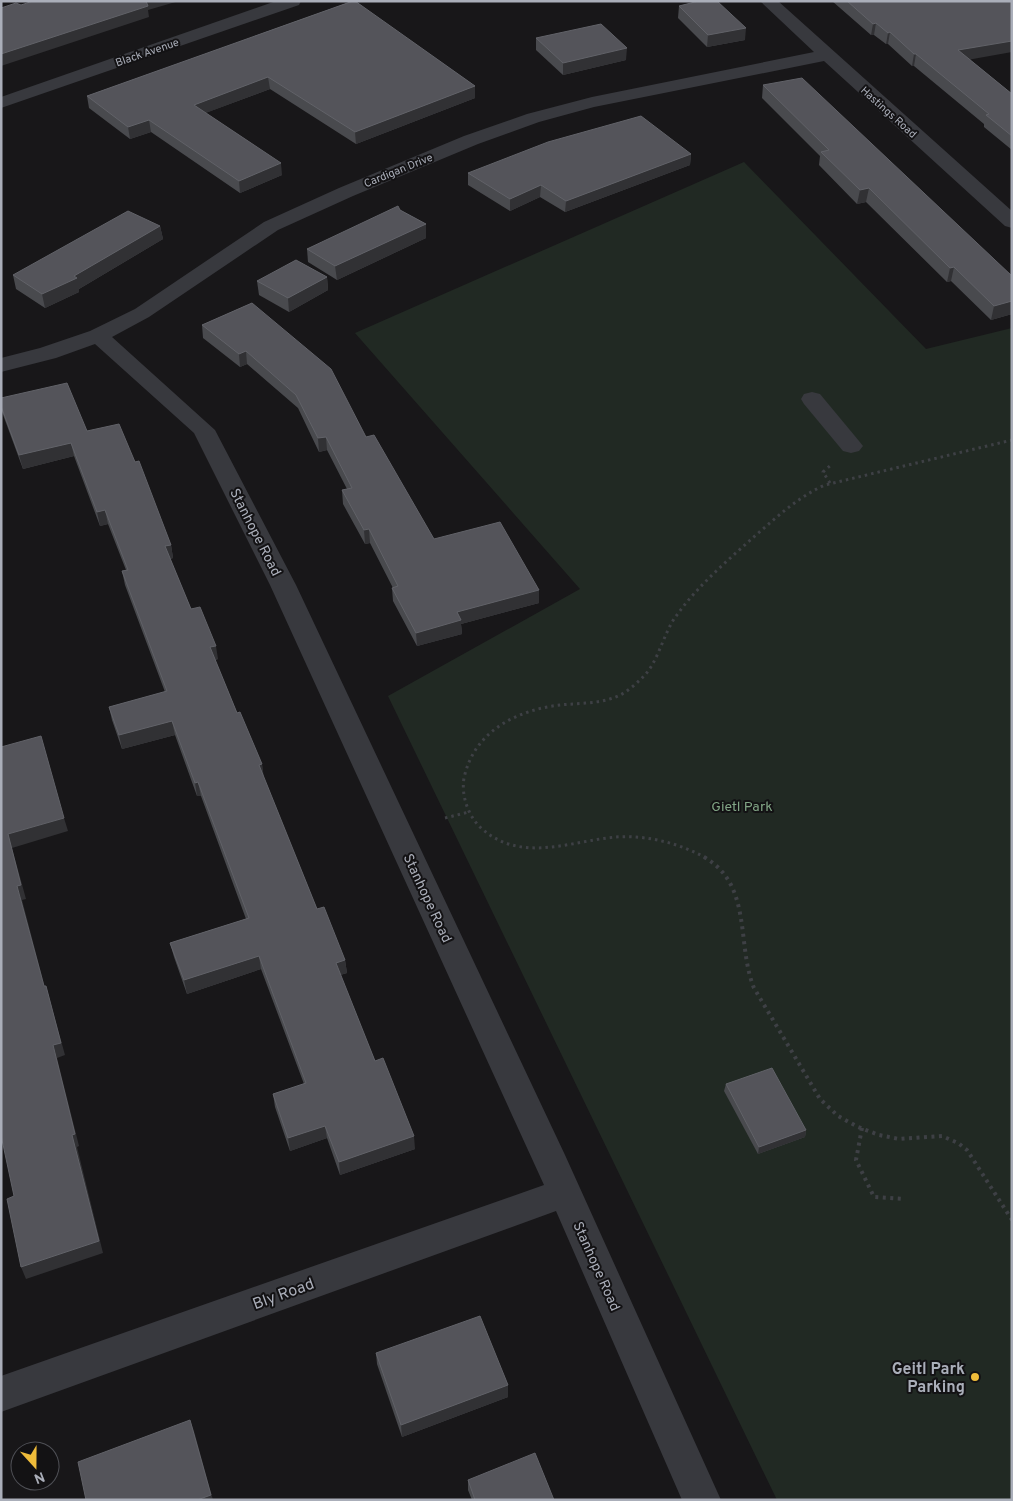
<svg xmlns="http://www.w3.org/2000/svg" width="1013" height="1501" font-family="Overpass,sans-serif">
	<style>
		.green { fill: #212923 }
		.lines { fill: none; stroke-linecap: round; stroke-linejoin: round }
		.path-far1 { stroke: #3e4045; stroke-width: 3; stroke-dasharray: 2.5 4; stroke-linecap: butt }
		.path { stroke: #3e4045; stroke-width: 4; stroke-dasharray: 3 4.5; stroke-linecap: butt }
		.minor { fill: #38393e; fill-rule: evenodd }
		.wall { fill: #494a4e }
		.shaded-wall { fill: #313134 }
		.building { fill: #54545a; stroke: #616268 }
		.poi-dot { fill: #efbc3a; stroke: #131214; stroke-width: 2 }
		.labels { text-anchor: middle; stroke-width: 4; stroke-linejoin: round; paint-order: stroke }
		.far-street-label { font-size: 11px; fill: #aaaeb9; stroke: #131214 }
		.street-label { font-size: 14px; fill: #aaaeb9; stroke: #131214 }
		.park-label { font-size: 14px; fill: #81a485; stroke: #131214 }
		.near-street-label { font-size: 16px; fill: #aaaeb9; stroke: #131214 }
		.near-poi-label { font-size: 16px; font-weight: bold; fill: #aaaeb9; stroke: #131214; text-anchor: end }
	</style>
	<rect width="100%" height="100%" fill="#181719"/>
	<!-- green -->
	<polygon class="green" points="744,162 926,349 1012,328 1012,1500 777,1500 388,696 580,589 355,333"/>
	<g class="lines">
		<!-- path-far1 -->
		<g class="path-far1">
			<polyline points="830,483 823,472 831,465"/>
			<polyline points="445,818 469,812"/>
			<path d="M706,858C679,843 647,835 616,837C570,841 521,864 481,828C468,816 461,795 464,778C474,731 517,710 560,705C579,703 600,704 618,696C627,692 636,684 643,677C658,662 662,638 674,619C696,587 727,561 756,535C778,516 798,497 825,485L1012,440"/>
		</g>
		<!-- path -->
		<g class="path">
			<path d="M704,857C753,885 736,944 754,988L820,1099L838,1116L858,1127L879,1135L899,1139L942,1136L958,1143L967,1150L1012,1220"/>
			<polyline points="862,1128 856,1160 874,1197 905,1199"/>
		</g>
		<!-- minor -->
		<g class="minor">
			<polygon points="276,1 301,1 299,5 1,108 1,97"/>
			<polygon points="760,1 778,1 1012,211 1012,228 1005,226 824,61 594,107 539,122 478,144 353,196 278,230 149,317 112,337 215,430 296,585 565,1155 721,1500 682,1500 556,1211 1,1412 1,1376 544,1185 270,585 194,433 95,344 56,358 1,372 1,358 40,348 90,331 135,309 264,222 339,188 464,136 527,114 592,97 814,52"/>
			<polygon points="812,392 820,394 859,441 863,446 859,451 851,453 843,451 804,404 801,399 804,394"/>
		</g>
	</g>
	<!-- wall -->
	<g class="wall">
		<polygon points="353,1 475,86 475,98 356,144 270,89 205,113 282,175 240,193 151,132 130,139 89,108 87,96"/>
		<polygon points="832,1 1012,1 970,60 1012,94 1012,150 984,127 984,124 914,66 912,66 888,44 886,44 874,35 871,35"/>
		<polygon points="679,6 745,40 707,47 678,18"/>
		<polygon points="536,38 626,60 563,75 536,50"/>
		<polygon points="763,85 1012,276 1012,314 991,320 951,281 947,282 866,202 857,204 819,165 820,156 762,98"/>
		<polygon points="691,154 690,165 565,212 540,197 510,211 468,185 468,173"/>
		<polygon points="400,210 426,224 426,238 337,280 308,262 307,249"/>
		<polygon points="160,226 163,239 79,289 79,292 45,308 16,289 13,275"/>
		<polygon points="327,277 328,290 289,312 259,295 257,281"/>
		<polygon points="252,303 366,437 434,539 539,603 461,624 462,634 417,646 393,601 392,588 393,588 370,543 365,544 343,504 342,490 347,489 327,450 319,452 298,408 247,364 240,367 203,338 202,325"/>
		<polygon points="1,398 87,431 135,462 171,545 173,558 170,559 191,609 218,659 215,660 237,713 262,764 263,777 317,909 345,960 347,973 340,975 375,1061 415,1149 340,1175 327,1138 290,1151 275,1107 273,1094 304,1084 261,969 187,994 174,957 170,943 246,919 201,796 197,796 175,735 122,749 112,720 109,707 165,692 125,585 122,571 126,570 108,524 100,526 74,456 23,469 2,412"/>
		<polygon points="726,1084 806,1130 805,1137 758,1154 724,1091"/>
		<polygon points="376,1353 508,1397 402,1437 377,1364"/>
		<polygon points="468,1480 554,1500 472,1500 468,1490"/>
	</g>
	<!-- shaded-wall -->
	<g class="shaded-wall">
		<polygon points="146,1 179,1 148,10 149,17 1,66 1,54"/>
		<polygon points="876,23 874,35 871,35 873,24"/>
		<polygon points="746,28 745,40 707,47 708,35"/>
		<polygon points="890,32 888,44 886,44 888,33"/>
		<polygon points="1012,41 1012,52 956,62 958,50"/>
		<polygon points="627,48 626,60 563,75 563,63"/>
		<polygon points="914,54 916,54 914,66 912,66"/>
		<polygon points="268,77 270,89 195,117 194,105"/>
		<polygon points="475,86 475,98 356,144 355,132"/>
		<polygon points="149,120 151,132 130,139 128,127"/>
		<polygon points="691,154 690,165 565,212 566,201"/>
		<polygon points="281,163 282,175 240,193 239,181"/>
		<polygon points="541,185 540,197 510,211 510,199"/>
		<polygon points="869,188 866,202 857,204 860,190"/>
		<polygon points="426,224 426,238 337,280 335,266"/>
		<polygon points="160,226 163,239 79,289 79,292 45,308 42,294 74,276"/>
		<polygon points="954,267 951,281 947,282 950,268"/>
		<polygon points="327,277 328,290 289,312 288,298"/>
		<polygon points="1012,301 1012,314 991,320 994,306"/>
		<polygon points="246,351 247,364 240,367 239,354"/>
		<polygon points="326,437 327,450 319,452 318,438"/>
		<polygon points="71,443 74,456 23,469 19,455"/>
		<polygon points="105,510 108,524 100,526 97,512"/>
		<polygon points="369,529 370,543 365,544 364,530"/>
		<polygon points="171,545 173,558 168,560 165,546"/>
		<polygon points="539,590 539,603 461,624 462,634 417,646 416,633 457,612"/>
		<polygon points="216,646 218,659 212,661 210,647"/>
		<polygon points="172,721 175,735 122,749 119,735"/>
		<polygon points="262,764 264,778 259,765"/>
		<polygon points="198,782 201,796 197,796 195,783"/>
		<polygon points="64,818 68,831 12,848 26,899 22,900 48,999 44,986 17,886 8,834"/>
		<polygon points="259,956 261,969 187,994 184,980"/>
		<polygon points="345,960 347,973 337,976 336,963"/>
		<polygon points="46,986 65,1055 57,1058 79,1146 77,1147 103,1253 26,1279 21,1267 72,1135 53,1045"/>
		<polygon points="325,1126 327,1138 290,1151 288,1138"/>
		<polygon points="806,1130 805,1137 758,1154 759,1147"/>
		<polygon points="414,1136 415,1149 340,1175 339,1162"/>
		<polygon points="508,1385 508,1397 402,1437 401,1425"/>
		<polygon points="190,1420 194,1431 213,1500 197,1500"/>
	</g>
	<!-- building -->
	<g class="building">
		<polygon points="33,1 146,1 148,6 1,54 1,8 16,3 21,5"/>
		<polygon points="353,1 355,1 475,86 355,132 268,77 194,105 281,163 239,181 149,120 128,127 87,96"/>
		<polygon points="699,1 717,1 746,28 708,35 679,6"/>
		<polygon points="847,1 1012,1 1012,41 958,50 1012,94 1012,136 986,115 989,114 916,54 914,54 890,32 888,33 876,23 873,24"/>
		<polygon points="601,24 627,48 563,63 536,38"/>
		<polygon points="802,78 1012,276 1012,301 994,306 954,267 950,268 869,188 860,190 821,152 829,150 763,85"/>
		<polygon points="641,116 691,154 566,201 541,185 510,199 468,173 548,142"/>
		<polygon points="398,206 400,210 426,224 335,266 307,249"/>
		<polygon points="128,211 160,226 74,276 77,278 42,294 13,275"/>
		<polygon points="296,260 327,277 288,298 257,281"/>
		<polygon points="252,303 331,369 366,437 374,435 434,539 500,522 539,590 457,612 461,620 416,633 392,588 398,586 369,529 364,530 342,490 352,488 326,437 318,438 296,395 246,351 239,354 202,325"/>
		<polygon points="67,383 87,431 119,424 135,462 139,461 171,545 165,546 191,609 200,607 216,646 210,647 237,713 240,712 262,764 259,765 317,909 324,907 345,960 336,963 375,1061 383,1058 414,1136 339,1162 325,1126 288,1138 273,1094 306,1083 259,956 184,980 170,943 249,918 198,782 195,783 172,721 119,735 109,707 167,691 122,571 128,570 105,510 97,512 71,443 19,455 1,406 1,398"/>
		<polygon points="41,736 64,818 8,834 21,885 17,886 44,986 46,986 61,1043 53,1045 75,1134 72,1135 99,1241 21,1267 7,1199 14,1196 1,1135 1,747"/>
		<polygon points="772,1068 806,1130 759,1147 726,1084"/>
		<polygon points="480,1316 508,1385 401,1425 376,1353"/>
		<polygon points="190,1420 211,1495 197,1500 86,1500 78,1462"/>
		<polygon points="535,1453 554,1500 475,1500 468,1480"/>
	</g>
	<!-- markers -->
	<circle class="poi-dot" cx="975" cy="1377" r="5"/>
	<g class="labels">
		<!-- far-street labels -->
		<g class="far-street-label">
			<text transform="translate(147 52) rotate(-19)" y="4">Black Avenue</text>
			<text transform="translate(889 112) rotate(42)" y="4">Hastings Road</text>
			<text transform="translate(398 170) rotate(-22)" y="4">Cardigan Drive</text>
		</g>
		<!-- street labels -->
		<g class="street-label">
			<text transform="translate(256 532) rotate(63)" y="5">Stanhope Road</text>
			<text transform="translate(428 898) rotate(65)" y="5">Stanhope Road</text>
			<text transform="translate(597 1266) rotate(66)" y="5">Stanhope Road</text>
		</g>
		<!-- park labels -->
		<g class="park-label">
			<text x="742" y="811">Gietl Park</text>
		</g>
		<!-- near-street labels -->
		<g class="near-street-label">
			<text transform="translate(283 1293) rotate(-20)" y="6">Bly Road</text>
		</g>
		<!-- near-poi labels -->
		<g class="near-poi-label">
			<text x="965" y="1374">Geitl Park<tspan x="965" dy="18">Parking</tspan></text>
		</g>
	</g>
	<!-- border -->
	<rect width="1013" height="1501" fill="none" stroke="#aaaeb9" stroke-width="5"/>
	<!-- north arrow -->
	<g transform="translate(35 1466) rotate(159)"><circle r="24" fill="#131214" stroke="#4f5056"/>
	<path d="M0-4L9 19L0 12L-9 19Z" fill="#efbc3a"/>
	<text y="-8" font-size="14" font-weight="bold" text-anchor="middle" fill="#aaaeb9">N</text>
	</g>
</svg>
